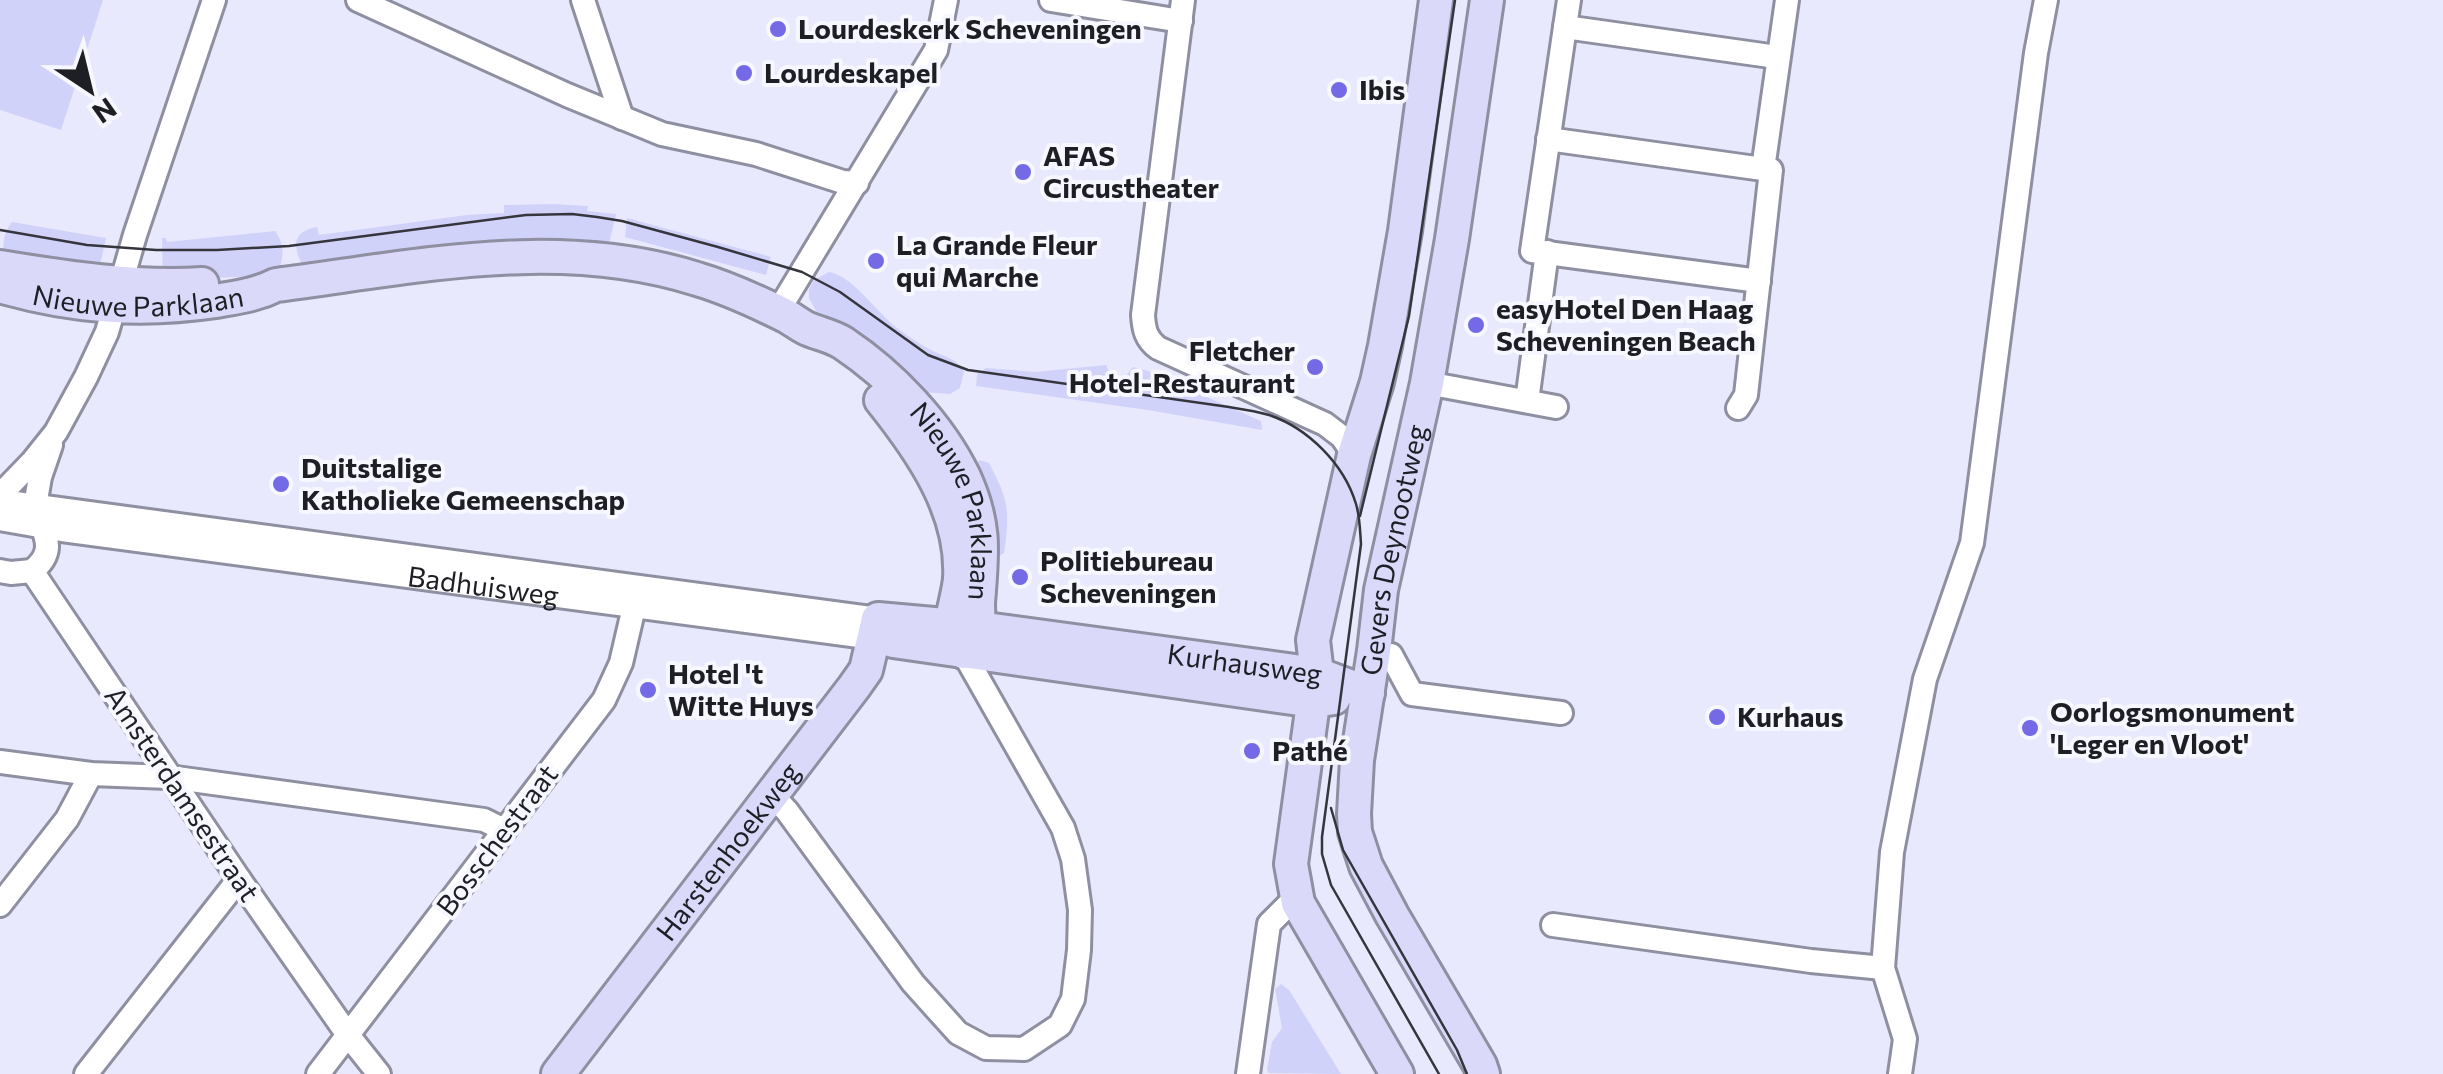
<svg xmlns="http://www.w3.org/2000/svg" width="2443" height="1074" font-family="Commissioner,sans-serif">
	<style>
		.green { fill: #d0d2fa }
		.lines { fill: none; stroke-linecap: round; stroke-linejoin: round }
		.street-casing { stroke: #8e8fa0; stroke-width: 28 }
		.secondary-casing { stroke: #8e8fa0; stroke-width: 38 }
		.street { stroke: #fff; stroke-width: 22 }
		.secondary { stroke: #dad9fa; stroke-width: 32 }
		.tram { stroke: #35353e; stroke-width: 2.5 }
		.poi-dot { fill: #746ae5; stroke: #f7f7ff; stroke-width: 4 }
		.labels { text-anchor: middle; stroke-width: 8; stroke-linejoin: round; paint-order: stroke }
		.poi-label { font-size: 28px; font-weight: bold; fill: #1e1e25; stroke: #f7f7ff; text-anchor: start }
		.street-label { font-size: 28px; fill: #1e1e25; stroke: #f7f7ff }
	</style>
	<rect width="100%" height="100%" fill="#e8e9fc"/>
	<!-- green -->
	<g class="green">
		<polygon points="0,0 103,0 61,130 0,110"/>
		<path d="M554,204L588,206L587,211L616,214L608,248L304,269C294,249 289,232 317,227L319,235L467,215L504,213V205Z"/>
		<polygon points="627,218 771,257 766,275 625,237"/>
		<path d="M12,222L106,238L101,261L80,274L4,262C3,247 2,234 12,222Z"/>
		<path d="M275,231C285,245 284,257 278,273L237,277L163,280L162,238H166L167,242Z"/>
		<path d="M829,272C853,276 877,313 897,328C908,336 919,344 931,350C944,357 957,358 964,372L960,388L950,394L921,392L852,334L816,311L809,298V289L814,280Z"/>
		<polygon points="1106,365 1109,372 1117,378 1125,377 1133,367 1148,371 1261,421 1262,430 1148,410 976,386 977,374 986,368 1035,372"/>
		<path d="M979,460L989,463C1009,501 1010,511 1004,553L998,557L995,553L975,468Z"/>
		<polygon points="1281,984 1289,990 1341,1074 1269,1073 1267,1070 1272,1042 1282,1028 1275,989"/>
	</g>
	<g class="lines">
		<!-- street casing -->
		<g class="street-casing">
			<g id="street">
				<polyline points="358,0 567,95 662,134 756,154 843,182 857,183"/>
				<polyline points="583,0 622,118"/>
				<polyline points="1051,0 1181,21"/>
				<path d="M1183,0L1143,315C1144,330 1146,339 1158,348L1325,424L1342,437L1354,455"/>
				<polyline points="1569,0 1532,251 1759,281"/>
				<polyline points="1565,27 1777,57"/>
				<polyline points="1548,139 1763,169"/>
				<polyline points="777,313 936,50 946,0"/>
				<polyline points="1427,383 1556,407"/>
				<polyline points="1527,401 1547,252"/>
				<polyline points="1738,408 1746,395 1771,170 1763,169 1787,0"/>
				<polyline points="0,495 32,462 56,432 86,377 107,332 135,235 214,0"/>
				<polyline points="0,501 878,619"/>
				<polyline points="35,506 40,477 51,445"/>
				<path id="s1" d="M0,519L62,530L874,638"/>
				<polyline points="0,571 11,573 32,571"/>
				<polyline points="32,571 239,879 348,1035 379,1074"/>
				<path d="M32,571C55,553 47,539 38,514"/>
				<polyline points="1391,655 1412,694 1561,713"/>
				<polyline points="0,762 91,774 169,777 484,820 504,830"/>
				<polyline points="773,796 787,811 913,983 958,1033 986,1048 1024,1049 1060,1025 1073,999 1079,950 1080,910 1073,859 1063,828 963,652"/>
				<polyline points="0,905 67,819 91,774"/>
				<polyline points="1553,925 1811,961 1883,968"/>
				<polyline points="86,1074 239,879"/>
				<polyline points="318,1074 604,700 621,663 638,590"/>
				<polyline points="1248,1074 1269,924 1297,896"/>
				<polyline points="1900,1074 1905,1039 1883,968 1892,852 1925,679 1972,543 2036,53 2046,0"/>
			</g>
		</g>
		<!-- secondary casing -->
		<g class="secondary-casing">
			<g id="secondary">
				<path d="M0,267C67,278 134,288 202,284"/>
				<path id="s2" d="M0,286C73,307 141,312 216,301C238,297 256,295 276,285C417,267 558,235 697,279C728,288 760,303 788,317C795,321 801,326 808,329C820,334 832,336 843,343C891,375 939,425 964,477C986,525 982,553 978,603C978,610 979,619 978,626C976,635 968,644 963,652"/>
				<path d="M881,400C921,450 964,511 960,579C959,589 956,600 954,610"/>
				<polyline points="893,641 1314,701 1334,698"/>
				<path id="s3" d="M558,1074L854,687L866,670L878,619L978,628L1317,674L1368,693"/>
				<polyline points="1397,1074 1298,903 1291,864 1317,674 1313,640 1354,455 1377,382 1385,346 1405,231 1436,0"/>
				<path id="s4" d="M1483,1074L1480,1065L1392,915L1366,866L1355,832L1354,814L1357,760L1374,651L1381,590L1427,383L1452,239L1487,0"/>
			</g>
		</g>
		<!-- street -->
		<use href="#street" class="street"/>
		<!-- secondary -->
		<use href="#secondary" class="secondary"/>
		<!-- tram -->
		<g class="tram">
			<path d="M0,230L87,245L156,250H217L289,246L526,215L572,214L597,217L622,221L718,247L802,272L840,292L928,355L968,370L1229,407C1242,409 1256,411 1269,415C1308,428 1344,464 1356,504C1360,517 1360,531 1361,544L1322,837V854L1331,885L1439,1074"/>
			<polyline points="1360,516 1409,316 1455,0"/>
			<polyline points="1331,808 1343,850 1457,1050 1467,1074"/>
		</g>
	</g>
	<!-- markers -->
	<g class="poi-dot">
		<circle cx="778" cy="29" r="10"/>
		<circle cx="744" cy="73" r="10"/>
		<circle cx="1339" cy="90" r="10"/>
		<circle cx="1023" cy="172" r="10"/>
		<circle cx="876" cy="261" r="10"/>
		<circle cx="1476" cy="325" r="10"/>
		<circle cx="1315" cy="367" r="10"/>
		<circle cx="281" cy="484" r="10"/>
		<circle cx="1020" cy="577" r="10"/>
		<circle cx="648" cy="690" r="10"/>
		<circle cx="1717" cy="717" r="10"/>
		<circle cx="2030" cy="728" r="10"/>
		<circle cx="1252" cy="751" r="10"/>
	</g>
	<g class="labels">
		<!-- poi labels -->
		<g class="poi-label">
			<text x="798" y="39">Lourdeskerk Scheveningen</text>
			<text x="764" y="83">Lourdeskapel</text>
			<text x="1359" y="100">Ibis</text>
			<text x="1043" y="166">AFAS<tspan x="1043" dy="32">Circustheater</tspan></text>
			<text x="896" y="255">La Grande Fleur<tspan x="896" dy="32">qui Marche</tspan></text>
			<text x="1496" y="319">easyHotel Den Haag<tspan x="1496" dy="32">Scheveningen Beach</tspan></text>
			<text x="1295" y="361" text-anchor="end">Fletcher<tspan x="1295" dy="32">Hotel-Restaurant</tspan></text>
			<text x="301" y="478">Duitstalige<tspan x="301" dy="32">Katholieke Gemeenschap</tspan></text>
			<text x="1040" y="571">Politiebureau<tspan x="1040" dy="32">Scheveningen</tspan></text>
			<text x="668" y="684">Hotel 't<tspan x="668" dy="32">Witte Huys</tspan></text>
			<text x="2050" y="722">Oorlogsmonument<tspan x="2050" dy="32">'Leger en Vloot'</tspan></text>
			<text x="1737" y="727">Kurhaus</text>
			<text x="1272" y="761">Pathé</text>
		</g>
		<!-- street labels -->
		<g class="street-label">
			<text dy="10" stroke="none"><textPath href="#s2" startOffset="140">Nieuwe Parklaan</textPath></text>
			<text dy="10" stroke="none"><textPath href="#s2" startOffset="1068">Nieuwe Parklaan</textPath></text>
			<text dy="10" stroke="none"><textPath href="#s4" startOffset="560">Gevers Deynootweg</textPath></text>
			<text dy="10" stroke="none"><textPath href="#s1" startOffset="488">Badhuisweg</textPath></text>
			<text dy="10" stroke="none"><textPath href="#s3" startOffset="930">Kurhausweg</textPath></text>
			<text transform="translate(182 794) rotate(56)" y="10">Amsterdamsestraat</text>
			<text transform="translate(497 840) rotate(-53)" y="10">Bosschestraat</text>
			<text dy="10" stroke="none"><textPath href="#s3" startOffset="280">Harstenhoekweg</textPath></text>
		</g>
	</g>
	<!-- north arrow -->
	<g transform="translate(90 90) rotate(145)" stroke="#f7f7ff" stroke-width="8" paint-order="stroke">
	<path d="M0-8L18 38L0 25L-18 38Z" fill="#1e1e25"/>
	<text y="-15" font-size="28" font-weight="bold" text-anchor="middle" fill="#1e1e25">N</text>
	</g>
</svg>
